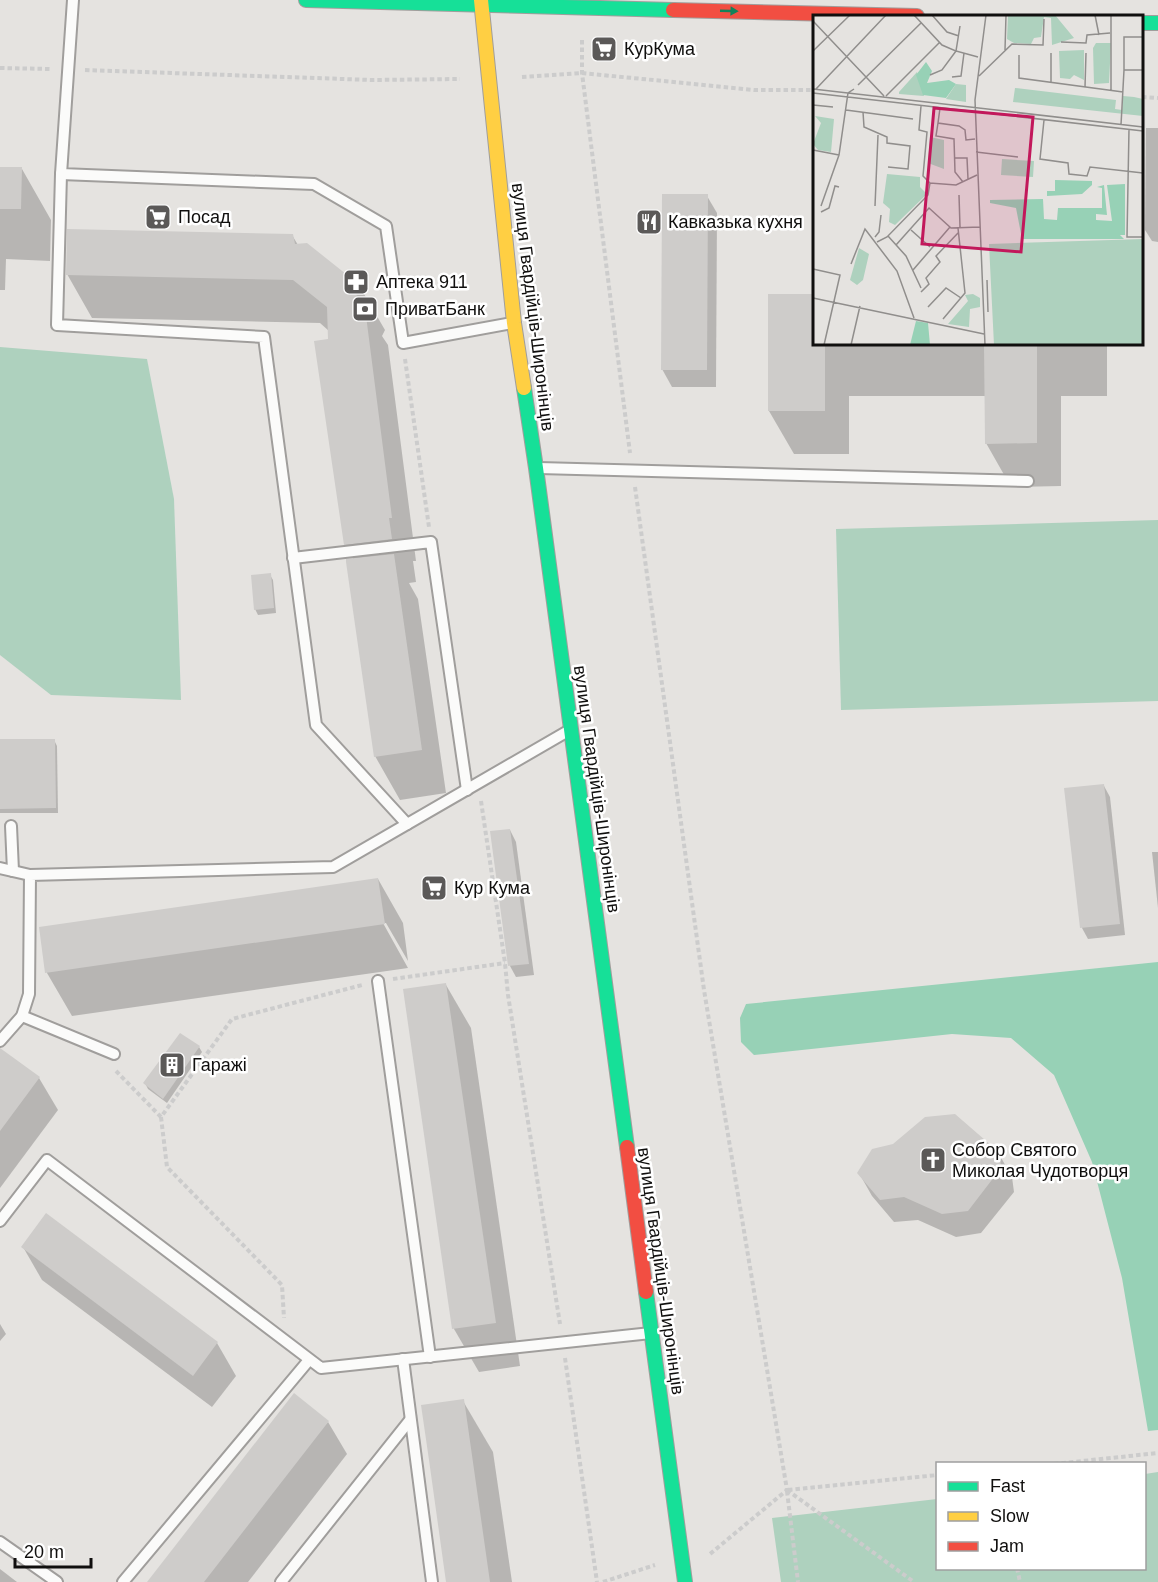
<svg xmlns="http://www.w3.org/2000/svg" width="1158" height="1582" font-family="Helvetica,sans-serif">
	<style>
		.green { fill: #aed1be }
		.forest { fill: #97d1b6 }
		.shadow { fill: #0003 }
		.building { fill: #ceccca }
		.lines { fill: none; stroke-linecap: round; stroke-linejoin: round }
		.lane-casing { stroke: #a09e9c; stroke-width: 14 }
		.fast-casing { stroke: #a09e9c; stroke-width: 16 }
		.slow-casing { stroke: #a09e9c; stroke-width: 16 }
		.jam-casing { stroke: #a09e9c; stroke-width: 16 }
		.path { stroke: #ccc; stroke-width: 4; stroke-dasharray: 4.5 3; stroke-linecap: butt }
		.lane { stroke: #fbfbfa; stroke-width: 10 }
		.fast { stroke: #16e098; stroke-width: 14 }
		.slow { stroke: #ffcf43; stroke-width: 14 }
		.jam { stroke: #f24e42; stroke-width: 14 }
		.oneway { fill: #13825a }
		.labels { text-anchor: middle; stroke-width: 5; stroke-linejoin: round; paint-order: stroke }
		.poi-label { font-size: 18px; fill: #100f0e; stroke: #fff; text-anchor: start }
		.street-label { font-size: 18px; fill: #100f0e; stroke: #fff }
		.inset-road { fill: none; stroke: #908e8c; stroke-width: 1.5 }
		.view { fill: #c2185b; fill-opacity: 0.15; stroke: #c2185b; stroke-width: 3 }
		.inset-edge { fill: none; stroke: #100f0e; stroke-width: 3 }
	</style>
	<rect width="100%" height="100%" fill="#e5e3e0"/>
	<!-- green -->
	<g class="green">
		<polygon points="0,347 147,359 174,499 181,700 51,695 0,655"/>
		<polygon points="1158,520 1158,701 841,710 836,529"/>
		<polygon points="1158,1472 1158,1582 781,1582 772,1518 937,1499 938,1568 1144,1568 1145,1474"/>
	</g>
	<!-- forest -->
	<polygon class="forest" points="1158,962 1158,1430 1148,1431 1122,1278 1092,1162 1054,1075 1011,1038 952,1034 754,1055 741,1042 740,1018 746,1004"/>
	<!-- shadow -->
	<g class="shadow">
		<polygon points="1146,128 1158,128 1158,242 1152,241 1145,230"/>
		<polygon points="0,168 22,169 51,220 50,261 6,259 5,290 0,290"/>
		<polygon points="707,196 717,213 716,387 672,387 662,369"/>
		<polygon points="292,235 298,245 360,287 385,330 382,336 388,345 416,561 413,561 416,582 409,583 418,599 446,793 400,800 375,756 354,560 345,544 329,331 320,323 92,318 67,274"/>
		<polygon points="769,296 814,296 814,344 1107,344 1107,396 1061,396 1061,486 1011,487 986,443 986,396 849,396 849,454 794,454 769,411"/>
		<polygon points="270,575 273,580 276,613 258,615 255,609"/>
		<polygon points="54,740 57,746 58,813 0,813 0,741"/>
		<polygon points="1104,786 1110,797 1125,935 1088,939 1082,928"/>
		<polygon points="510,830 516,842 534,975 516,977 510,966"/>
		<polygon points="1152,852 1158,852 1158,908"/>
		<polygon points="378,879 403,923 408,961 386,923 383,923 408,968 72,1016 47,973 40,928"/>
		<polygon points="446,985 471,1028 520,1366 479,1372 454,1329 405,991"/>
		<polygon points="199,1047 202,1052 167,1103 148,1089 145,1083"/>
		<polygon points="0,1057 39,1078 58,1110 0,1188"/>
		<polygon points="999,1154 1012,1177 1014,1192 981,1233 956,1237 918,1220 894,1222 872,1196 859,1173"/>
		<polygon points="23,1247 217,1343 236,1376 212,1407 42,1280"/>
		<polygon points="0,1324 6,1334 0,1341"/>
		<polygon points="463,1401 493,1452 512,1582 448,1582"/>
		<polygon points="328,1422 347,1454 248,1582 148,1582"/>
		<polygon points="0,1569 17,1582 0,1582"/>
	</g>
	<!-- building -->
	<g class="building">
		<polygon points="0,167 22,167 21,209 0,209"/>
		<polygon points="662,194 708,194 707,370 661,370"/>
		<polygon points="67,229 293,234 295,244 307,243 361,286 356,295 364,300 392,518 389,518 392,539 344,545 314,341 328,339 327,307 293,280 66,275"/>
		<polygon points="768,294 814,294 814,344 825,344 825,411 768,411"/>
		<polygon points="984,344 1037,344 1037,443 985,444"/>
		<polygon points="394,554 422,750 374,757 346,562 346,559"/>
		<polygon points="271,573 274,608 254,610 251,575"/>
		<polygon points="0,739 55,739 56,808 0,809"/>
		<polygon points="1104,784 1120,924 1080,928 1064,788"/>
		<polygon points="510,829 529,964 508,966 490,831"/>
		<polygon points="378,878 385,924 45,973 39,927"/>
		<polygon points="446,983 496,1323 452,1329 403,989"/>
		<polygon points="180,1033 200,1046 163,1099 143,1083"/>
		<polygon points="0,1048 40,1077 0,1131"/>
		<polygon points="955,1114 1000,1153 1001,1168 968,1211 942,1214 904,1197 880,1200 857,1173 872,1149 893,1144 925,1117"/>
		<polygon points="46,1213 218,1342 193,1376 21,1247"/>
		<polygon points="294,1393 329,1421 204,1582 147,1582"/>
		<polygon points="464,1399 490,1582 446,1582 429,1460 421,1405"/>
	</g>
	<g class="lines">
		<!-- lane casing -->
		<g class="lane-casing">
			<g id="lane">
				<polyline points="73,0 61,174 314,184 386,226 403,343 512,323"/>
				<polyline points="61,174 57,325 264,337 316,725 407,824"/>
				<polyline points="539,468 1028,481"/>
				<polyline points="293,558 431,542 467,790"/>
				<polyline points="11,826 13,871"/>
				<polyline points="0,868 30,875"/>
				<polyline points="378,981 430,1357"/>
				<polyline points="22,1016 114,1054"/>
				<polyline points="0,1041 22,1016 29,994 30,875 333,867 568,731"/>
				<polyline points="0,1221 47,1160 321,1368 651,1333"/>
				<polyline points="403,1359 432,1582"/>
				<polyline points="0,1542 57,1582"/>
				<polyline points="123,1582 309,1360"/>
				<polyline points="281,1582 410,1420"/>
			</g>
		</g>
		<!-- fast casing -->
		<g class="fast-casing">
			<g id="fast">
				<polyline points="306,0 673,10"/>
				<polyline points="1142,23 1158,23"/>
				<polyline points="524,388 536,468 627,1147"/>
				<polyline points="646,1292 685,1582"/>
			</g>
		</g>
		<!-- slow casing -->
		<g class="slow-casing">
			<polyline id="slow" points="481,0 514,323 524,388"/>
		</g>
		<!-- jam casing -->
		<g class="jam-casing">
			<g id="jam">
				<polyline points="673,10 917,16"/>
				<polyline points="627,1147 646,1292"/>
			</g>
		</g>
		<!-- path -->
		<g class="path">
			<polyline points="582,40 582,73 630,453"/>
			<polyline points="0,68 50,69"/>
			<polyline points="85,70 372,80 460,79"/>
			<polyline points="522,77 582,73 754,90 814,90"/>
			<polyline points="1142,97 1158,98"/>
			<polyline points="405,359 429,527"/>
			<polyline points="635,487 704,990 787,1490 710,1554"/>
			<polyline points="481,801 505,963 508,995 560,1324"/>
			<polyline points="393,979 505,963"/>
			<polyline points="116,1071 161,1117 232,1019 362,985"/>
			<polyline points="161,1117 167,1167 282,1285 284,1318"/>
			<polyline points="565,1358 597,1582"/>
			<polyline points="1054,1464 1158,1453"/>
			<polyline points="787,1490 914,1582"/>
			<polyline points="788,1490 938,1475"/>
			<polyline points="787,1491 798,1582"/>
			<polyline points="1017,1568 1020,1582"/>
			<polyline points="603,1582 655,1565"/>
		</g>
		<!-- lane -->
		<use href="#lane" class="lane"/>
		<!-- fast -->
		<use href="#fast" class="fast"/>
		<!-- slow -->
		<use href="#slow" class="slow"/>
		<!-- jam -->
		<use href="#jam" class="jam"/>
	</g>
	<!-- one-way arrows -->
	<defs><path id="oneway-solid" d="M-6-.8H1V-3.2L6.5 0L1 3.2V.8H-6Z" transform="scale(1.5)"/></defs>
	<use class="oneway" href="#oneway-solid" transform="translate(729 11) rotate(2)"/>
	<!-- icons -->
	<defs>
		<g id="supermarket-square" transform="scale(1.35)"><rect x="-9" y="-9" width="18" height="18" rx="4" fill="#5b5958" stroke="#fff"/><path d="M-6-5.5h2.5l.6 2H6L4.5 2H-2.5L-4.4-4H-6ZM-1.5 3.2a1.3 1.3 0 1 0 .1 0ZM3 3.2a1.3 1.3 0 1 0 .1 0Z" fill="#fff"/></g>
		<g id="restaurant-square" transform="scale(1.35)"><rect x="-9" y="-9" width="18" height="18" rx="4" fill="#5b5958" stroke="#fff"/><path d="M-5-6h1v4h1v-4h1v4h1v-4h1v5L-1.5 .5V6h-2V.5L-5-1ZM5-6V6H3V1.5H1.5Q1.5-4 5-6Z" fill="#fff"/></g>
		<g id="pharmacy-square" transform="scale(1.35)"><rect x="-9" y="-9" width="18" height="18" rx="4" fill="#5b5958" stroke="#fff"/><path d="M-2-6h4v4h4v4h-4v4h-4v-4h-4v-4h4Z" fill="#fff"/></g>
		<g id="bank-square" transform="scale(1.35)"><rect x="-9" y="-9" width="18" height="18" rx="4" fill="#5b5958" stroke="#fff"/><path d="M-6-4H6V4H-6ZM0-2.3a2.3 2.3 0 1 0 0 4.6a2.3 2.3 0 1 0 0-4.6Z" fill="#fff"/></g>
		<g id="building-square" transform="scale(1.35)"><rect x="-9" y="-9" width="18" height="18" rx="4" fill="#5b5958" stroke="#fff"/><path d="M-4-6H4V6H1V3H-1V6H-4ZM-2.5-4.3h1.7v1.8h-1.7ZM.8-4.3h1.7v1.8H.8ZM-2.5-1h1.7V.8h-1.7ZM.8-1h1.7V.8H.8Z" fill="#fff"/></g>
		<g id="church-square" transform="scale(1.35)"><rect x="-9" y="-9" width="18" height="18" rx="4" fill="#5b5958" stroke="#fff"/><path d="M-1.2-6h2.4v3.5h3.3v2.4h-3.3V6h-2.4V-.1h-3.3v-2.4h3.3Z" fill="#fff"/></g>
	</defs>
	<g fill-rule="evenodd">
		<use href="#supermarket-square" x="604" y="49"/>
		<use href="#supermarket-square" x="158" y="217"/>
		<use href="#restaurant-square" x="649" y="222"/>
		<use href="#pharmacy-square" x="356" y="282"/>
		<use href="#bank-square" x="365" y="309"/>
		<use href="#supermarket-square" x="434" y="888"/>
		<use href="#building-square" x="172" y="1065"/>
		<use href="#church-square" x="933" y="1160"/>
	</g>
	<g class="labels">
		<!-- poi labels -->
		<g class="poi-label">
			<text x="624" y="55">КурКума</text>
			<text x="178" y="223">Посад</text>
			<text x="668" y="228">Кавказька кухня</text>
			<text x="376" y="288">Аптека 911</text>
			<text x="385" y="315">ПриватБанк</text>
			<text x="454" y="894">Кур Кума</text>
			<text x="192" y="1071">Гаражі</text>
			<text x="952" y="1156">Собор Святого<tspan x="952" dy="21">Миколая Чудотворця</tspan></text>
		</g>
		<!-- street labels -->
		<g class="street-label">
			<text transform="translate(533 307) rotate(83)" y="6">вулиця Гвардійців-Широнінців</text>
			<text transform="translate(597 789) rotate(82)" y="6">вулиця Гвардійців-Широнінців</text>
			<text transform="translate(661 1271) rotate(82)" y="6">вулиця Гвардійців-Широнінців</text>
		</g>
	</g>
	<!-- overview -->
	<g transform="translate(813 15)">
		<rect width="330" height="330" fill="#e5e3e0"/>
		<path d="M195,0H242L261,23L239,30L238,3L231,2L228,22L221,23L218,29L201,28L194,24ZM283,28H298L296,68L281,69L280,33ZM271,35V65L261,60L257,64L247,63L246,36ZM104,57L111,81L86,79V77ZM143,69L153,70V87L133,84ZM202,73L303,85L302,94L309,95L310,81L321,82L330,84V101L200,87ZM2,101L21,104L18,137L5,135L0,129L8,108ZM117,122L131,125V154L115,148ZM189,144L221,146L220,162L188,160ZM74,159L107,162V172L114,179L82,210L76,207L77,194L70,188ZM330,224V330H181L176,229ZM46,233L56,239L50,265L44,270L37,265ZM160,279L167,283V292L157,294L156,312L135,309L155,286L152,280Z" fill="#aed1be"/>
		<path d="M113,47L119,56L114,68L136,65L143,69L133,83L110,80L103,60ZM242,165L279,166V170L269,179L234,181V176H242ZM312,169V220H307L311,224H209L203,193L177,188V185L230,184L231,204L244,205L245,193H289V173L284,172L291,170L294,200L283,199V205L299,206L294,170ZM103,306L115,308L117,330H97Z" fill="#97d1b6"/>
		<path class="inset-road" d="M101,0L129,30L143,36L129,55L117,60M119,0L134,17L146,21M282,0L286,20M298,0V76M0,6L71,81M147,11L143,36L165,42M248,27L273,28L274,20L297,18M192,35L193,0M0,36L37,0M206,40V63L310,77M311,55V22H330M166,61L199,29L230,30L231,4M139,62L148,61L151,38M238,67V38M45,70L108,8M272,72L273,38M0,74L330,112M3,74L73,0M0,78L330,116M73,81L127,27M0,90L20,92M108,91L106,115L114,117L110,161L117,168M127,93L125,108L146,111L152,115L153,125L162,124M33,95L100,104M50,97L51,112L74,122V128L97,131L95,154L75,152M231,105L227,144L255,148L256,159L274,161L277,152L330,158M125,108L123,121L141,124L142,157L150,167M308,110L311,55H330M316,114L314,222H330M0,135L26,140M163,137L205,142M142,143H154L155,164M146,180L147,212M8,191L26,140L35,78L41,74M62,191L65,120M8,197L16,193L22,171L26,172M98,215L117,232M75,221L93,241L108,273M62,222L66,217L68,200M64,227L74,222L115,180L117,168L143,170L164,160M83,230L116,193L138,213L167,212M38,249L52,214L84,256L101,303M0,254L27,260L11,330M100,255L137,212M174,265L175,297M108,277L116,269L113,263L127,247L123,241L145,218M0,283L171,319M115,292L133,273L148,283M130,304L152,278L145,213M38,330L47,291M172,330L162,85L173,0"/>
		<path class="view" d="M121,93L220,102L208,237L109,229Z"/>
		<rect width="330" height="330" class="inset-edge"/>
	</g>
	<!-- legend -->
	<rect x="936" y="1462" width="210" height="108" fill="#ffffff" stroke="#9f9f9f" stroke-width="1.5"/>
	<rect x="948" y="1482" width="30" height="9" fill="#16e098" stroke="#9f9f9f" stroke-width="1.5"/>
	<text x="990" y="1492" font-size="18" fill="#100f0e">Fast</text>
	<rect x="948" y="1512" width="30" height="9" fill="#ffcf43" stroke="#9f9f9f" stroke-width="1.5"/>
	<text x="990" y="1522" font-size="18" fill="#100f0e">Slow</text>
	<rect x="948" y="1542" width="30" height="9" fill="#f24e42" stroke="#9f9f9f" stroke-width="1.5"/>
	<text x="990" y="1552" font-size="18" fill="#100f0e">Jam</text>
	<!-- scale -->
	<path d="M15 1558v9h76v-9" fill="none" stroke="#100f0e" stroke-width="3"/>
	<text x="24" y="1558" font-size="18" fill="#100f0e" stroke="#ffffff" stroke-width="4.5" paint-order="stroke">20 m</text>
</svg>
